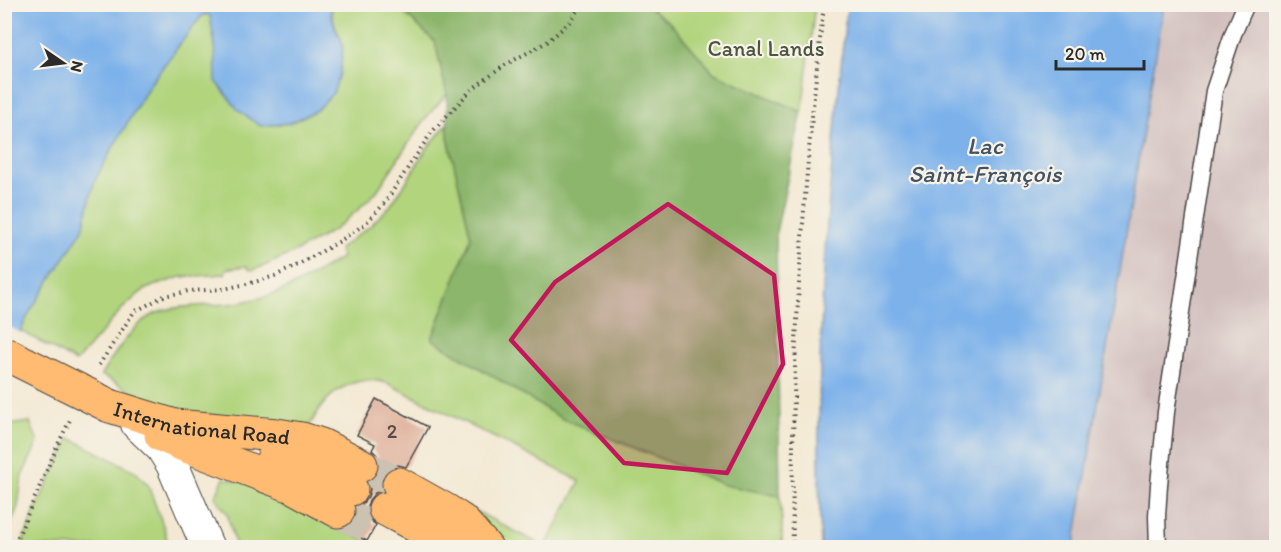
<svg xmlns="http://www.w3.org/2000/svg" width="1281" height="552" font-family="Itim,sans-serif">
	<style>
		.industrial { fill: #d1bfbe }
		.green { fill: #b1d47d; stroke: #6e8054; stroke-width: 1.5 }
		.forest { fill: #8cb66c; stroke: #5c704c; stroke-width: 1.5 }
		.water { fill: #7bb1ea; stroke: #536e8a; stroke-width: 1.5 }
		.pier { fill: #f3e8d2 }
		.building { fill: #deae98 }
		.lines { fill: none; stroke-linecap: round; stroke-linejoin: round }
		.primary-tunnel { stroke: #cbc2b1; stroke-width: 33; stroke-dasharray: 33 16; stroke-linecap: butt }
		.service-casing { stroke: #494744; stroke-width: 19 }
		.minor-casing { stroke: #494744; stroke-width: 34 }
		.primary-casing { stroke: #494744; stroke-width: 35 }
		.path { stroke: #494744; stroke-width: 4; stroke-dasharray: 1.5 4.5; stroke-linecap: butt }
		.service { stroke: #fff; stroke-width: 16 }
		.minor { stroke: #fff; stroke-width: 32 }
		.primary { stroke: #ffbb71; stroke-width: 33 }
		.primary-bridge-casing { stroke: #494744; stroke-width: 35; stroke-linecap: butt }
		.primary-bridge { stroke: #ffbb71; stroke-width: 33 }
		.marked { fill: #c2185b; fill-opacity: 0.2; stroke: #c2185b; stroke-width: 4.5; stroke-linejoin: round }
		.labels { text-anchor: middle; stroke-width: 4.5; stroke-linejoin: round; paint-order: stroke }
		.number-label { font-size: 20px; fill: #584c46 }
		.park-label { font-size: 22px; fill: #4c5540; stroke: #f7f3e8 }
		.street-label { font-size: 22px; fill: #2b2b2b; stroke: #f7f3e8 }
		.water-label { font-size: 24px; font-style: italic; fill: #435364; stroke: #f7f3e8 }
	</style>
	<rect width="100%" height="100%" fill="#f7f3e8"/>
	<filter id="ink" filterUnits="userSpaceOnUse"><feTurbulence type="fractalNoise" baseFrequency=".0167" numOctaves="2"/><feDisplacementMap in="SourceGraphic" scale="12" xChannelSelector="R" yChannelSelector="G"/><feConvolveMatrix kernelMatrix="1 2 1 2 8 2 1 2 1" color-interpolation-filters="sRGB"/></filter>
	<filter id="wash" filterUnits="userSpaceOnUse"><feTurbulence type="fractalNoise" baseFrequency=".008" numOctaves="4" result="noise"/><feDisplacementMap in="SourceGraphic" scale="24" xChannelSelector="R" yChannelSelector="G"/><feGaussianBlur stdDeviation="1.35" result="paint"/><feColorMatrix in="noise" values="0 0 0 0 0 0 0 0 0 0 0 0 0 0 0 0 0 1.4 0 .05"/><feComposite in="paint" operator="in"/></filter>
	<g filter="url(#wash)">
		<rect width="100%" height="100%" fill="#f3e8d2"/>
		<!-- industrial -->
		<polygon class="industrial" points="1164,5 1276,5 1276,547 1074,548"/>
		<!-- green -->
		<g class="green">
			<path d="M331,5H396L435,42L447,94L429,114L409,142L377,191L359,209L334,230L297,251L264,266L253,270L248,269L247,266L226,269L225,274L181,277L153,286L141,292L121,310L76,362L21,331L29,313L83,229L94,182L112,149L150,84L195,24L202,16L207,14L210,16L215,46L260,126L290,123L317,110L341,38C335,28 332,16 331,5Z"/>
			<polygon points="646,5 815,5 802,112 714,73 670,23"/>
			<path d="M447,124L448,137L471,238L432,339L561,418L725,485L780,496L782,522V547H503L490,530L462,504L545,547L580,481L387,383C362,375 337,385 321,407C316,414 313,421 308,427L165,409L101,375C110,360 129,332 143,321C167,302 208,307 237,303C246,301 255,299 264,297C292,289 317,273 342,257L339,249L370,226L390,206L405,184L425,151Z"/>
			<polygon points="30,422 38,442 22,476 18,506 5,540 5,432 8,425"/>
			<polygon points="70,438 135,471 148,485 164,528 169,547 21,547 35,510"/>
			<polygon points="224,478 246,483 271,492 379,547 236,547 227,513 215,497"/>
		</g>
		<!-- forest -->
		<polygon class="forest" points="396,5 646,5 670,23 714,73 802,112 776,232 780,496 725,485 561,418 432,339 471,238 448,137 447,94 435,42"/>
		<!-- water -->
		<g class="water">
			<polygon points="5,5 331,5 331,14 337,33 341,38 343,48 340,74 333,93 317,110 290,123 260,126 237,109 216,81 215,46 210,16 207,14 202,16 195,24 150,84 112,149 94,182 83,229 29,313 5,363"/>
			<path d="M848,5H1164L1074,547H821C817,449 819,350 825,251C830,175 838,99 845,23Z"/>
		</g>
		<!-- pier -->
		<polygon class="pier" points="5,325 23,334 7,364 4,366"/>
		<g id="blocks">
			<!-- building -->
			<polygon class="building" points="376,399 428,427 406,467 398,465 389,468 382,475 380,484 382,491 375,493 369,500 366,510 369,519 376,525 367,541 342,529 348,527 354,520 357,511 356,507 362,504 368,497 370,489 368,482 372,480 378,473 380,463 377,455 372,450 375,444 357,435"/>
		</g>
	</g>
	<g filter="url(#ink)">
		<use href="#blocks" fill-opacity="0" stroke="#494744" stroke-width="1.5"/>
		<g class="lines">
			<!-- primary-tunnel -->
			<g class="primary-tunnel">
				<polyline points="361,465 399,484"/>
				<polyline points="338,511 376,530"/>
			</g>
			<!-- service casing -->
			<g class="service-casing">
				<polyline id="service" points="1158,548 1157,516 1159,485 1166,412 1214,91 1233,34 1246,4"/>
			</g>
			<!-- minor casing -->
			<g class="minor-casing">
				<polyline id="minor" points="137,424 162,448 172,464 208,548"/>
			</g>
			<!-- primary casing -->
			<g class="primary-casing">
				<g id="primary">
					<path id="s1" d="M110,406L175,426L277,435L302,439L321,445L361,465"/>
					<polyline points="161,435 184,445 292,486 338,511"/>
					<path d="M273,459C301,466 326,476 351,489"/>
					<polyline points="399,484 447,511 462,521 486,548"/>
					<path d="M385,509C405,520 428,530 444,548"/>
				</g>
			</g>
			<!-- path -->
			<g class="path">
				<polyline points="99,365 134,312 164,296 189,291 224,289 251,283 275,276 296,266 340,241 365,224 384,204 431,133 471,90 505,65 547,42 570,22 582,4"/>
				<polyline points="13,548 59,442 70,420"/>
				<path d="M793,548C790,366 803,185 824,4"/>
			</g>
			<!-- service -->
			<use href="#service" class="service"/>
			<!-- minor -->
			<use href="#minor" class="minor"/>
			<!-- primary -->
			<use href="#primary" class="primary"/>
			<!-- primary-bridge casing -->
			<g class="primary-bridge-casing">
				<polyline id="primary-bridge" points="4,353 110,406"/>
			</g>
			<!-- primary-bridge -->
			<use href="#primary-bridge" class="primary-bridge"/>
		</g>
	</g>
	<!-- marked area -->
	<path class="marked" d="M668,204L774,275L783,364L727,473L624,463L511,340L555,282Z"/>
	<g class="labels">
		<!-- number labels -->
		<g class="number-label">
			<text x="392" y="438">2</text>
		</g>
		<!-- park labels -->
		<g class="park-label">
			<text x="766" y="56">Canal Lands</text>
		</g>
		<!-- street labels -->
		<g class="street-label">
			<text dy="8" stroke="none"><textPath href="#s1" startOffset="94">International Road</textPath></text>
		</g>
		<!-- water labels -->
		<g class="water-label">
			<text x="985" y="154">Lac<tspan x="985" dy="28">Saint-François</tspan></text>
		</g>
	</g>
	<!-- margin -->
	<rect width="1281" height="552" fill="none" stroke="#f7f3e8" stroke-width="24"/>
	<!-- north arrow -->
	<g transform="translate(63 63) rotate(104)" stroke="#f7f3e8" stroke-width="4.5" paint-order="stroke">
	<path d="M0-4.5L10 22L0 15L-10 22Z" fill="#2b2b2b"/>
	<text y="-9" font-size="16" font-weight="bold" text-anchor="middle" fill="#2b2b2b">N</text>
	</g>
	<!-- scale -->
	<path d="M1056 60v9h88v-9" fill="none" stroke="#2b2b2b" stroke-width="3"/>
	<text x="1065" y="60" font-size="18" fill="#2b2b2b" stroke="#f7f3e8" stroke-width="4.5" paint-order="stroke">20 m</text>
</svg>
